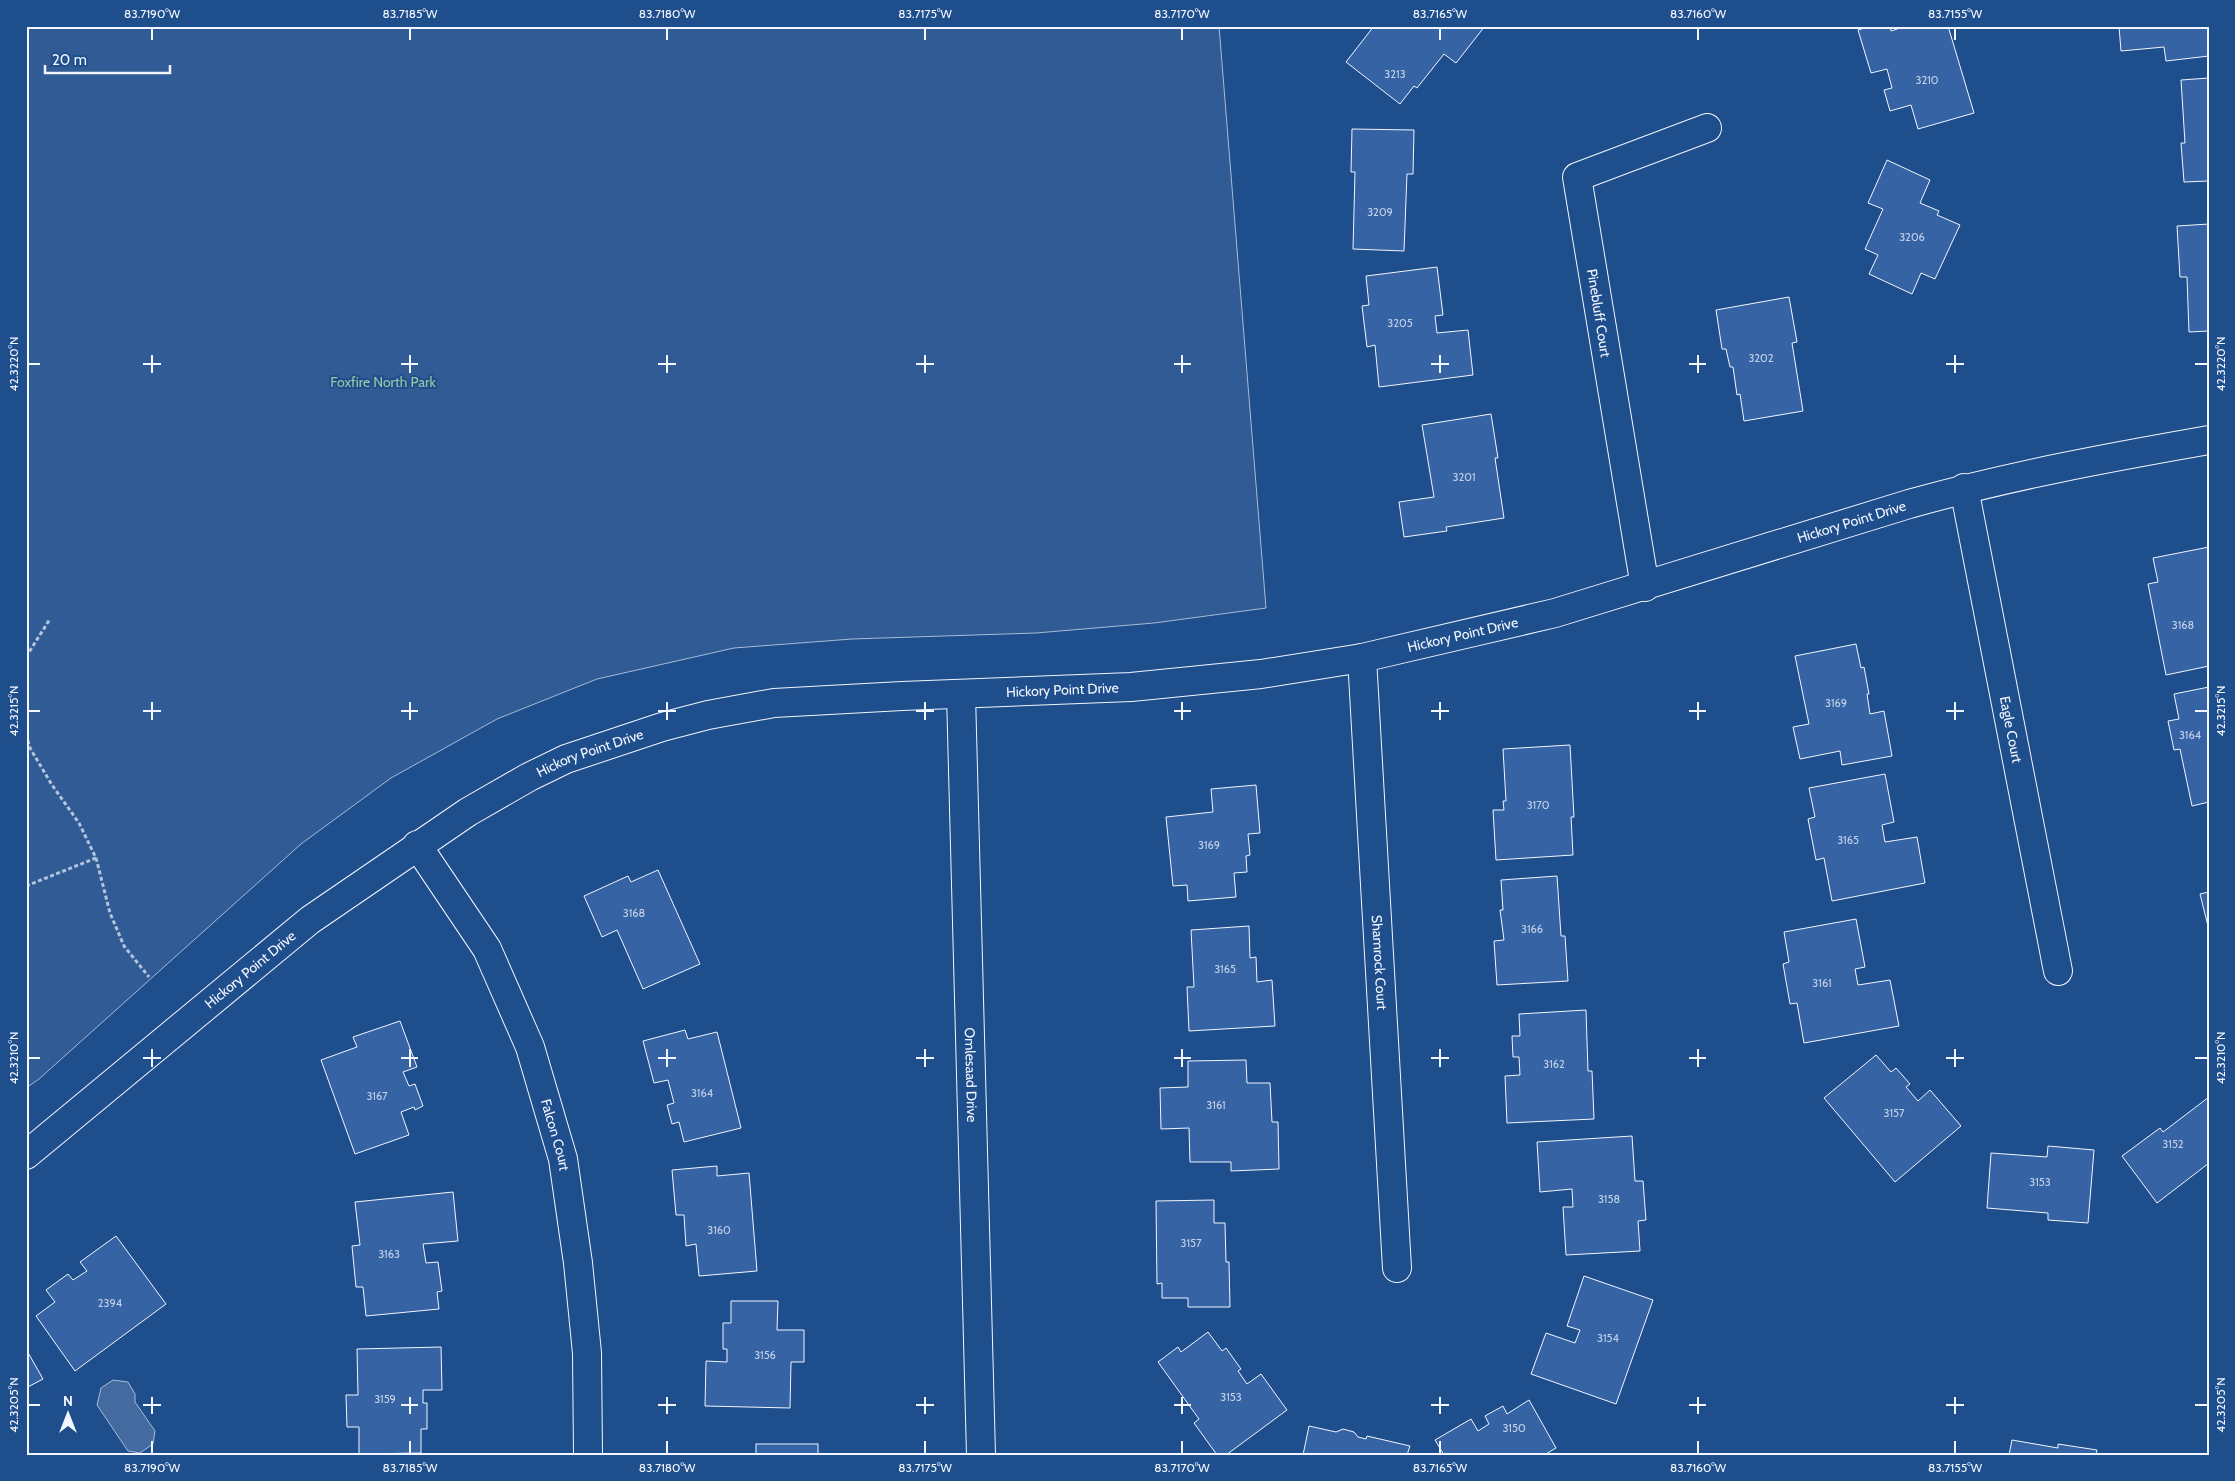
<svg xmlns="http://www.w3.org/2000/svg" width="2235" height="1481" font-family="Cabin,sans-serif">
	<style>
		.built { fill: #305b95; stroke: #a8bbd7 }
		.water { fill: #446ba0; stroke: #a8bbd7 }
		.building { fill: #3563a3; stroke: #f2f6ff }
		.lines { fill: none; stroke-linecap: round; stroke-linejoin: round }
		.street-casing { stroke: #f2f6ff; stroke-width: 30 }
		.path { stroke: #b3c4dc; stroke-width: 3; stroke-dasharray: 4 2.5; stroke-linecap: butt }
		.street { stroke: #1f4e8c; stroke-width: 28 }
		.ticks { fill: none; stroke: #f2f6ff; stroke-width: 2 }
		.labels { text-anchor: middle; stroke-width: 4; stroke-linejoin: round; paint-order: stroke }
		.number-label { font-size: 11px; fill: #c3d1e8 }
		.street-label { font-size: 14px; fill: #f2f6ff; stroke: #1f4e8c }
		.park-label { font-size: 14px; fill: #97c8a6; stroke: #1f4e8c }
		.neatline { fill: none; stroke: #f2f6ff; stroke-width: 2 }
		.ticks-label { font-size: 12px; text-anchor: middle; fill: #f2f6ff }
	</style>
	<rect width="100%" height="100%" fill="#1f4e8c"/>
	<!-- built -->
	<polygon class="built" points="26,26 1219,26 1266,608 1154,623 1036,633 852,639 734,648 597,679 497,719 391,778 301,844 39,1079 26,1088"/>
	<!-- water -->
	<polygon class="water" points="113,1380 128,1382 135,1394 135,1402 155,1431 153,1444 140,1453 128,1451 97,1405 101,1388"/>
	<!-- building -->
	<g class="building">
		<polygon points="1374,26 1485,26 1456,63 1444,54 1417,88 1414,86 1400,104 1346,62"/>
		<polygon points="1871,26 1890,26 1891,31 1906,26 1948,26 1974,113 1918,129 1911,105 1890,111 1884,90 1892,88 1887,69 1871,73 1858,30"/>
		<polygon points="2119,26 2209,26 2209,56 2166,61 2164,47 2121,51"/>
		<polygon points="2209,78 2209,181 2184,182 2181,143 2185,143 2181,80"/>
		<polygon points="1352,129 1414,130 1413,174 1407,174 1404,251 1353,249 1355,172 1351,172"/>
		<polygon points="1887,160 1930,180 1920,203 1939,211 1937,215 1960,225 1935,279 1921,273 1912,294 1869,274 1878,255 1865,249 1883,209 1868,203"/>
		<polygon points="2209,224 2209,331 2189,332 2187,277 2180,277 2177,226"/>
		<polygon points="1437,267 1443,315 1435,316 1437,333 1468,330 1473,375 1379,387 1375,345 1367,347 1362,306 1369,305 1366,276"/>
		<polygon points="1789,297 1797,342 1792,343 1803,411 1744,421 1740,394 1737,395 1733,367 1730,367 1726,349 1722,349 1716,310"/>
		<polygon points="1491,414 1498,458 1495,458 1504,518 1446,527 1447,531 1404,537 1399,502 1434,497 1422,425"/>
		<polygon points="2209,547 2209,666 2166,675 2148,584 2158,582 2153,558"/>
		<polygon points="1856,644 1861,668 1864,667 1869,694 1867,694 1870,714 1884,711 1892,756 1842,765 1840,751 1800,759 1793,727 1809,724 1795,656"/>
		<polygon points="2209,687 2209,802 2192,806 2180,749 2174,750 2168,721 2179,719 2174,694"/>
		<polygon points="1570,745 1574,817 1571,817 1573,855 1496,860 1493,810 1504,810 1503,801 1506,801 1503,749"/>
		<polygon points="1885,774 1894,822 1882,825 1885,842 1917,837 1925,883 1832,901 1824,858 1816,860 1808,819 1815,817 1809,788"/>
		<polygon points="1256,785 1260,833 1248,834 1250,855 1246,856 1247,872 1234,873 1236,897 1188,901 1187,885 1173,886 1166,817 1213,812 1211,789"/>
		<polygon points="658,870 700,964 643,989 617,930 602,937 584,896 628,876 631,882"/>
		<polygon points="1557,876 1561,936 1565,936 1568,981 1497,985 1494,941 1504,940 1500,910 1503,910 1501,880"/>
		<polygon points="2209,892 2209,930 2200,894"/>
		<polygon points="1856,919 1865,967 1855,969 1858,985 1890,980 1899,1026 1804,1043 1797,1003 1790,1004 1783,964 1789,962 1784,932"/>
		<polygon points="1249,926 1250,958 1256,957 1257,982 1272,980 1275,1026 1189,1031 1187,987 1194,987 1191,930"/>
		<polygon points="1586,1010 1588,1071 1592,1071 1594,1119 1507,1123 1505,1076 1520,1075 1519,1057 1513,1057 1512,1036 1520,1036 1519,1014"/>
		<polygon points="400,1021 417,1067 403,1072 409,1086 415,1084 423,1106 415,1110 414,1107 401,1112 409,1135 355,1154 321,1060 357,1047 353,1037"/>
		<polygon points="685,1030 688,1039 717,1032 741,1128 684,1142 679,1122 672,1124 667,1105 674,1103 668,1080 654,1083 643,1041"/>
		<polygon points="1876,1055 1891,1072 1896,1068 1910,1084 1906,1087 1918,1101 1930,1090 1961,1126 1895,1182 1824,1098"/>
		<polygon points="1246,1060 1247,1083 1270,1083 1272,1122 1278,1122 1279,1169 1231,1171 1231,1162 1190,1162 1189,1128 1161,1129 1160,1088 1188,1087 1188,1061"/>
		<polygon points="2209,1097 2209,1163 2157,1203 2122,1156 2160,1128 2163,1132"/>
		<polygon points="1632,1136 1635,1181 1643,1181 1646,1220 1638,1221 1640,1251 1566,1255 1563,1207 1573,1207 1572,1189 1540,1192 1537,1142"/>
		<polygon points="2048,1146 2094,1150 2088,1223 2048,1220 2048,1213 1987,1208 1991,1153 2047,1157"/>
		<polygon points="717,1166 717,1176 749,1173 757,1271 699,1276 696,1244 686,1246 684,1215 676,1215 672,1170"/>
		<polygon points="453,1192 458,1241 423,1244 426,1263 438,1262 442,1291 437,1292 439,1309 366,1316 363,1287 356,1287 352,1246 360,1245 355,1202"/>
		<polygon points="1214,1200 1214,1223 1225,1223 1226,1262 1229,1262 1230,1307 1188,1307 1188,1298 1162,1298 1162,1283 1157,1284 1156,1201"/>
		<polygon points="116,1236 166,1304 75,1371 36,1316 55,1302 46,1290 68,1274 73,1280 87,1271 80,1262"/>
		<polygon points="1584,1276 1653,1300 1616,1404 1531,1374 1546,1333 1575,1343 1580,1330 1567,1326"/>
		<polygon points="731,1301 778,1301 777,1330 804,1330 804,1362 791,1362 790,1408 705,1406 706,1361 727,1362 727,1349 723,1349 723,1323 731,1323"/>
		<polygon points="1208,1332 1222,1351 1226,1348 1241,1369 1238,1371 1247,1384 1261,1374 1287,1410 1226,1455 1217,1455 1194,1423 1199,1419 1158,1362 1178,1347 1181,1352"/>
		<polygon points="441,1347 442,1390 423,1390 423,1403 427,1403 427,1429 421,1429 421,1453 359,1454 359,1427 347,1427 346,1395 358,1395 357,1349"/>
		<polygon points="26,1349 43,1379 26,1388"/>
		<polygon points="1529,1400 1556,1448 1544,1455 1444,1455 1435,1440 1471,1419 1478,1431 1489,1424 1485,1416 1503,1406 1507,1414"/>
		<polygon points="1309,1426 1336,1432 1343,1429 1354,1432 1358,1437 1366,1439 1367,1436 1410,1446 1407,1455 1303,1455"/>
		<polygon points="2012,1440 2058,1448 2058,1444 2097,1450 2096,1455 2009,1455"/>
		<rect x="756" y="1444" width="62" height="11"/>
	</g>
	<g class="lines">
		<!-- street casing -->
		<g class="street-casing">
			<g id="street">
				<path id="s1" d="M1964,488L2058,971"/>
				<polyline points="1645,587 1577,177 1707,128"/>
				<path id="s2" d="M1362,658L1397,1268"/>
				<path id="s3" d="M961,694L981,1455"/>
				<path id="s4" d="M417,845L487,949L530,1047L563,1159L578,1263L587,1353L588,1455"/>
				<path id="s5" d="M26,1155L310,920L468,812L529,777L566,759L662,727L708,715L774,703L902,696L1131,687L1261,674L1362,658L1555,613L1909,504C2009,476 2106,458 2209,440"/>
			</g>
		</g>
		<!-- path -->
		<g class="path">
			<polyline points="26,657 50,619"/>
			<polyline points="26,734 30,748 52,785 79,823 96,858 110,913 124,946 149,977"/>
			<polyline points="26,886 96,858"/>
		</g>
		<!-- street -->
		<use href="#street" class="street"/>
	</g>
	<!-- ticks -->
	<path class="ticks" d="M152,28V40M410,28V40M667,28V40M925,28V40M1182,28V40M1440,28V40M1698,28V40M1955,28V40M152,355V373M410,355V373M667,355V373M925,355V373M1182,355V373M1440,355V373M1698,355V373M1955,355V373M28,364H40M143,364H161M401,364H418M658,364H676M916,364H934M1174,364H1191M1431,364H1449M1689,364H1706M1946,364H1964M2195,364H2208M152,702V720M410,702V720M667,702V720M925,702V720M1182,702V720M1440,702V720M1698,702V720M1955,702V720M28,711H40M143,711H161M401,711H418M658,711H676M916,711H934M1174,711H1191M1431,711H1449M1689,711H1706M1946,711H1964M2195,711H2208M152,1049V1067M410,1049V1067M667,1049V1067M925,1049V1067M1182,1049V1067M1440,1049V1067M1698,1049V1067M1955,1049V1067M28,1058H40M143,1058H161M401,1058H418M658,1058H676M916,1058H934M1174,1058H1191M1431,1058H1449M1689,1058H1706M1946,1058H1964M2195,1058H2208M152,1397V1414M410,1397V1414M667,1397V1414M925,1397V1414M1182,1397V1414M1440,1397V1414M1698,1397V1414M1955,1397V1414M28,1405H40M143,1405H161M401,1405H418M658,1405H676M916,1405H934M1174,1405H1191M1431,1405H1449M1689,1405H1706M1946,1405H1964M2195,1405H2208M152,1441V1454M410,1441V1454M667,1441V1454M925,1441V1454M1182,1441V1454M1440,1441V1454M1698,1441V1454M1955,1441V1454"/>
	<g class="labels">
		<!-- number labels -->
		<g class="number-label">
			<text x="1395" y="78">3213</text>
			<text x="1927" y="84">3210</text>
			<text x="1380" y="216">3209</text>
			<text x="1912" y="241">3206</text>
			<text x="1400" y="327">3205</text>
			<text x="1761" y="362">3202</text>
			<text x="1464" y="481">3201</text>
			<text x="2183" y="629">3168</text>
			<text x="1836" y="707">3169</text>
			<text x="2190" y="739">3164</text>
			<text x="1538" y="809">3170</text>
			<text x="1848" y="844">3165</text>
			<text x="1209" y="849">3169</text>
			<text x="634" y="917">3168</text>
			<text x="1532" y="933">3166</text>
			<text x="1225" y="973">3165</text>
			<text x="1822" y="987">3161</text>
			<text x="1554" y="1068">3162</text>
			<text x="702" y="1097">3164</text>
			<text x="377" y="1100">3167</text>
			<text x="1216" y="1109">3161</text>
			<text x="1894" y="1117">3157</text>
			<text x="2173" y="1148">3152</text>
			<text x="2040" y="1186">3153</text>
			<text x="1609" y="1203">3158</text>
			<text x="719" y="1234">3160</text>
			<text x="1191" y="1247">3157</text>
			<text x="389" y="1258">3163</text>
			<text x="110" y="1307">2394</text>
			<text x="1608" y="1342">3154</text>
			<text x="765" y="1359">3156</text>
			<text x="1231" y="1401">3153</text>
			<text x="385" y="1403">3159</text>
			<text x="1514" y="1432">3150</text>
		</g>
		<!-- street labels -->
		<g class="street-label">
			<text transform="translate(1599 313) rotate(81)" y="5">Pinebluff Court</text>
			<text dy="5" stroke="none"><textPath href="#s5" startOffset="1986">Hickory Point Drive</textPath></text>
			<text dy="5" stroke="none"><textPath href="#s5" startOffset="1581">Hickory Point Drive</textPath></text>
			<text dy="5" stroke="none"><textPath href="#s5" startOffset="1176">Hickory Point Drive</textPath></text>
			<text dy="5" stroke="none"><textPath href="#s1" startOffset="246">Eagle Court</textPath></text>
			<text dy="5" stroke="none"><textPath href="#s5" startOffset="696">Hickory Point Drive</textPath></text>
			<text dy="5" stroke="none"><textPath href="#s2" startOffset="305">Shamrock Court</textPath></text>
			<text dy="5" stroke="none"><textPath href="#s5" startOffset="291">Hickory Point Drive</textPath></text>
			<text dy="5" stroke="none"><textPath href="#s3" startOffset="381">Omlesaad Drive</textPath></text>
			<text dy="5" stroke="none"><textPath href="#s4" startOffset="324">Falcon Court</textPath></text>
		</g>
		<!-- park labels -->
		<g class="park-label">
			<text x="383" y="387">Foxfire North Park</text>
		</g>
	</g>
	<!-- border -->
	<rect width="2235" height="1481" fill="none" stroke="#1f4e8c" stroke-width="55"/>
	<!-- north arrow -->
	<g transform="translate(68 1414)" stroke="#1f4e8c" stroke-width="4" paint-order="stroke">
	<path d="M0-4L9 19L0 12L-9 19Z" fill="#f2f6ff"/>
	<text y="-8" font-size="14" font-weight="bold" text-anchor="middle" fill="#f2f6ff">N</text>
	</g>
	<!-- scale -->
	<path d="M45 65v8h125v-8" fill="none" stroke="#f2f6ff" stroke-width="2.5"/>
	<text x="52" y="65" font-size="15" fill="#f2f6ff" stroke="#1f4e8c" stroke-width="4" paint-order="stroke">20 m</text>
	<rect x="28" y="28" width="2180" height="1426" class="neatline"/>
	<g class="ticks-label">
		<text x="152" y="18">83.7190°W</text>
		<text x="410" y="18">83.7185°W</text>
		<text x="667" y="18">83.7180°W</text>
		<text x="925" y="18">83.7175°W</text>
		<text x="1182" y="18">83.7170°W</text>
		<text x="1440" y="18">83.7165°W</text>
		<text x="1698" y="18">83.7160°W</text>
		<text x="1955" y="18">83.7155°W</text>
		<text transform="translate(14 364) rotate(-90)" y="4">42.3220°N</text>
		<text transform="translate(2221 364) rotate(-90)" y="4">42.3220°N</text>
		<text transform="translate(14 711) rotate(-90)" y="4">42.3215°N</text>
		<text transform="translate(2221 711) rotate(-90)" y="4">42.3215°N</text>
		<text transform="translate(14 1058) rotate(-90)" y="4">42.3210°N</text>
		<text transform="translate(2221 1058) rotate(-90)" y="4">42.3210°N</text>
		<text transform="translate(14 1405) rotate(-90)" y="4">42.3205°N</text>
		<text transform="translate(2221 1405) rotate(-90)" y="4">42.3205°N</text>
		<text x="152" y="1472">83.7190°W</text>
		<text x="410" y="1472">83.7185°W</text>
		<text x="667" y="1472">83.7180°W</text>
		<text x="925" y="1472">83.7175°W</text>
		<text x="1182" y="1472">83.7170°W</text>
		<text x="1440" y="1472">83.7165°W</text>
		<text x="1698" y="1472">83.7160°W</text>
		<text x="1955" y="1472">83.7155°W</text>
	</g>
</svg>
